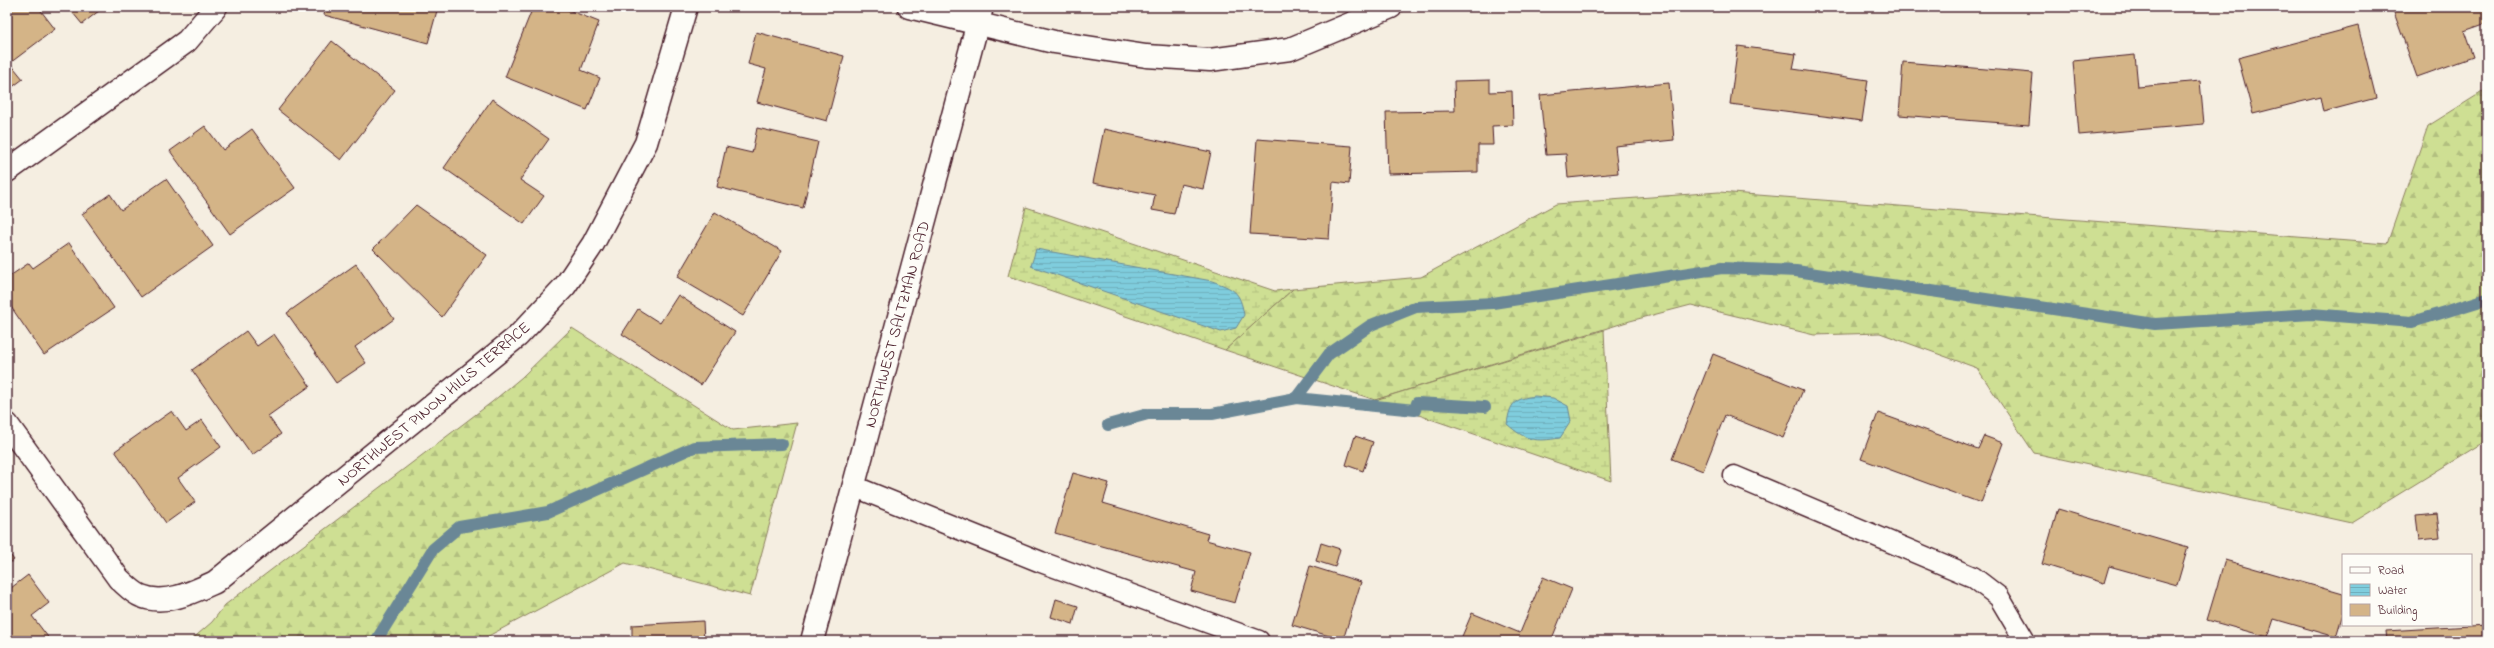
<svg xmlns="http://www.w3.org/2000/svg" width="2494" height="648" font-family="'Indie Flower',sans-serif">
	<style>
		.forest { fill: url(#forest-firs); stroke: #8c7f5f }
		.wetland { fill: url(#wetland-marsh); stroke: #8c7f5f }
		.water { fill: url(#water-rules); stroke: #6a8796 }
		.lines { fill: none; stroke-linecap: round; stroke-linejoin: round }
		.stream { stroke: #6a8796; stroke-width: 12 }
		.building { fill: #d4b487; stroke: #4a1f2b }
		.lane-casing { stroke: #4a1f2b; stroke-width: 23 }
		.street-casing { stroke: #4a1f2b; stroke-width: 25 }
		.secondary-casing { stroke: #4a1f2b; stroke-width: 25 }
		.lane { stroke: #fdfcf7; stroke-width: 20 }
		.street { stroke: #fdfcf7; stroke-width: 22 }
		.secondary { stroke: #fdfcf7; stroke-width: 22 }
		.labels { text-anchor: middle; stroke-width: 3; stroke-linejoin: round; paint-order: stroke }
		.street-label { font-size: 16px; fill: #4a1f2b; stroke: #fdfcf7 }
	</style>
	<defs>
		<pattern id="forest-firs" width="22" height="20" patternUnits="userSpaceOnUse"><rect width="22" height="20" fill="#cedf93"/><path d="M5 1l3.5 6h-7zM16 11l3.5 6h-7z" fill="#b2bf7f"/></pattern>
		<pattern id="wetland-marsh" width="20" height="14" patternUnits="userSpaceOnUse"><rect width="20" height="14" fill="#cedf93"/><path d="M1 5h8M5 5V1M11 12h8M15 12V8" fill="none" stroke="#b2bf7f"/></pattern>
		<pattern id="water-rules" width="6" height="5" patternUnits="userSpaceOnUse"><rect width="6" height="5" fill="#7fcddd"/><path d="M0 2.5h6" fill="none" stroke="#6fb0be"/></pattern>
	</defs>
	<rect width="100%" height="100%" fill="#f5eee1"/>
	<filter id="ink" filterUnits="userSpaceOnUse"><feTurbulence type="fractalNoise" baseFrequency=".025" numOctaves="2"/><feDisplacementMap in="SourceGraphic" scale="8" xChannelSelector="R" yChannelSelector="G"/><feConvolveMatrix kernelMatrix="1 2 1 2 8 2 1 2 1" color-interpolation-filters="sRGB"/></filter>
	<g filter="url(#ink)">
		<!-- forest -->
		<g class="forest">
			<polygon points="2487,89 2487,440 2352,523 2034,453 1977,368 1880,333 1814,335 1691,305 1630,321 1375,400 1225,350 1293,289 1421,277 1556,204 1719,192 2387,244 2428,126"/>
			<polygon points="572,328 733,430 797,423 750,596 625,563 479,641 190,641 212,622 225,605 492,402 522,377"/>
		</g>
		<!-- wetland -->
		<g class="wetland">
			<polygon points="1026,207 1275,291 1293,289 1225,350 1008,276"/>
			<polygon points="1604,330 1611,481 1375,400"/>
		</g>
		<!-- water -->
		<g class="water">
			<path d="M1036,249L1212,281C1234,289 1240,291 1244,315L1236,328L1221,332L1031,266Z"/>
			<path d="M1535,396L1553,398L1568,406L1571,421L1560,438C1535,442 1526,441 1507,424C1510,403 1514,399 1535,396Z"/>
		</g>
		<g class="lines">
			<!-- stream -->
			<g class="stream">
				<polyline points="1296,398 1415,410 1417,403 1485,407"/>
				<polyline points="1108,425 1148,414 1212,414 1296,398 1329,354 1371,325 1416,307 1493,303 1722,268 1796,271 2155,324 2311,314 2412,322 2487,299"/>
				<polyline points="376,641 433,549 459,527 548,512 694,447 782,444"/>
			</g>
		</g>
		<!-- building -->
		<g class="building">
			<polygon points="7,7 38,7 55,29 10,63 23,79 7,91"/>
			<polygon points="68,7 104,7 82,24"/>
			<polygon points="128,7 136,7 131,11"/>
			<polygon points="326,7 438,7 428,43 324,15"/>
			<polygon points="533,7 561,7 599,22 581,70 600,78 587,110 505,77"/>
			<polygon points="2392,7 2487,7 2487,23 2464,31 2473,57 2417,77"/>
			<polygon points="2358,26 2376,98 2323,112 2320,97 2253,114 2238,58"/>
			<polygon points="756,32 844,56 827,121 757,102 766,69 748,64"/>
			<polygon points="332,41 395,90 341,160 278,110"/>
			<polygon points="1738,46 1796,54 1793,69 1868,80 1862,121 1730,104"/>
			<polygon points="2135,55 2138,87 2200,81 2204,124 2079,135 2073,61"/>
			<polygon points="1903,62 2033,73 2029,125 1899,115"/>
			<polygon points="1490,80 1490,92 1512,91 1513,125 1492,126 1493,145 1478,145 1478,172 1388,174 1386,112 1455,111 1454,81"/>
			<polygon points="1669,83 1674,140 1615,146 1618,173 1568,178 1566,154 1546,155 1540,95"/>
			<polygon points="492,99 549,139 520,180 544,196 524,224 444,168"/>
			<polygon points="205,126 223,150 252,129 295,188 230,234 170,151"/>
			<polygon points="757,128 818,142 803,208 717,187 726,147 752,153"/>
			<polygon points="1104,129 1211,152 1203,189 1181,184 1174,214 1152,210 1155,195 1093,183"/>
			<polygon points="1257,139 1352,146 1349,184 1333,182 1329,239 1250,234"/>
			<polygon points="166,179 213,246 141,297 82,214 110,194 121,210"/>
			<polygon points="416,205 487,255 442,317 373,249"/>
			<polygon points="715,212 782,251 743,316 677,277"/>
			<polygon points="69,243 114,308 44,355 7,301 7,278 29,263 33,268"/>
			<polygon points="356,264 394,319 355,347 366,363 336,383 287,313"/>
			<polygon points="678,295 735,332 701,385 622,334 638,309 660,323"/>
			<polygon points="246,331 257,346 274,334 310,386 268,416 281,434 252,455 192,370"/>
			<polygon points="1713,354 1803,390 1783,438 1725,415 1703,471 1672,459"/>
			<polygon points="172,411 186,431 202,420 221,447 178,478 195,502 166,523 115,451"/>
			<polygon points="1878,413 1978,449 1984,436 2003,443 1981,503 1861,459"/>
			<polygon points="1355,436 1373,442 1363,471 1346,465"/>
			<polygon points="1073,473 1109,483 1103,503 1208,534 1206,540 1250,552 1235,603 1191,591 1196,572 1055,533"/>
			<polygon points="2058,509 2188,547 2177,585 2109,566 2104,583 2042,564"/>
			<polygon points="2437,514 2440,538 2419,540 2416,516"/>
			<polygon points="1321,543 1340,549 1335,567 1316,561"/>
			<polygon points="7,551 14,560 7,565"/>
			<polygon points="2225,560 2343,594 2343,613 2336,637 2274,619 2268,637 2207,620"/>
			<polygon points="1310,566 1361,582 1343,640 1292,625"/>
			<polygon points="28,575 49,603 32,616 51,641 7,641 7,591"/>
			<polygon points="1543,577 1572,589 1551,641 1460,641 1472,613 1520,633"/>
			<polygon points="1056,599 1078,606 1073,624 1051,617"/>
			<polygon points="703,621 704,641 632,641 632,625"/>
			<polygon points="2487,625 2487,641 2387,641 2386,631"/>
		</g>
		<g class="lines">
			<!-- lane casing -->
			<g class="lane-casing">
				<g id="lane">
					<polyline points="1734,476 1973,577 1999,597 2025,641"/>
					<polyline points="853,486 1041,562 1259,641"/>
				</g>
			</g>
			<!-- street casing -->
			<g class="street-casing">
				<g id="street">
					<polyline points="909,7 1054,42 1146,56 1210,60 1290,49 1391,7"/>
					<polyline points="7,171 187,41 216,7"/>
					<path d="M7,424L119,579C125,584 133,593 141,596C165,606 193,592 215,582L518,336L565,286L593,244L646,143L686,7"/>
				</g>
			</g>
			<!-- secondary casing -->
			<g class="secondary-casing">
				<polyline id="secondary" points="812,641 982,7"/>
			</g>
			<!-- lane -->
			<use href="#lane" class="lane"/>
			<!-- street -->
			<use href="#street" class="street"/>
			<!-- secondary -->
			<use href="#secondary" class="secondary"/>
		</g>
	</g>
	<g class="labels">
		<!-- street labels -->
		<g class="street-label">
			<text transform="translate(896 324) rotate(-75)" y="6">NORTHWEST SALTZMAN ROAD</text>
			<text transform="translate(433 403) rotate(-40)" y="6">NORTHWEST PINON HILLS TERRACE</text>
		</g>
	</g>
	<!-- margin -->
	<rect width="2494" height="648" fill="none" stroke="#fdfcf7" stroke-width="24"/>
	<rect x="12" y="12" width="2470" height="624" fill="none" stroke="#4a1f2b" stroke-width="1.5" filter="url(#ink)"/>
	<!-- legend -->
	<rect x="2342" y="554" width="130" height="72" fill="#fdfcf7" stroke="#b5a4a5"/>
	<rect x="2350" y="567" width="20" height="6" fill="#fdfcf7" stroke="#b5a4a5"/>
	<text x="2378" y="574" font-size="12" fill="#4a1f2b">Road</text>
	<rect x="2350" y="584" width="20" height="12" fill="url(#water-rules)" stroke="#b5a4a5"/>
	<text x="2378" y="594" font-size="12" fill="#4a1f2b">Water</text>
	<rect x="2350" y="604" width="20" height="12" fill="#d4b487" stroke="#b5a4a5"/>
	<text x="2378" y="614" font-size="12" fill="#4a1f2b">Building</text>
</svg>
